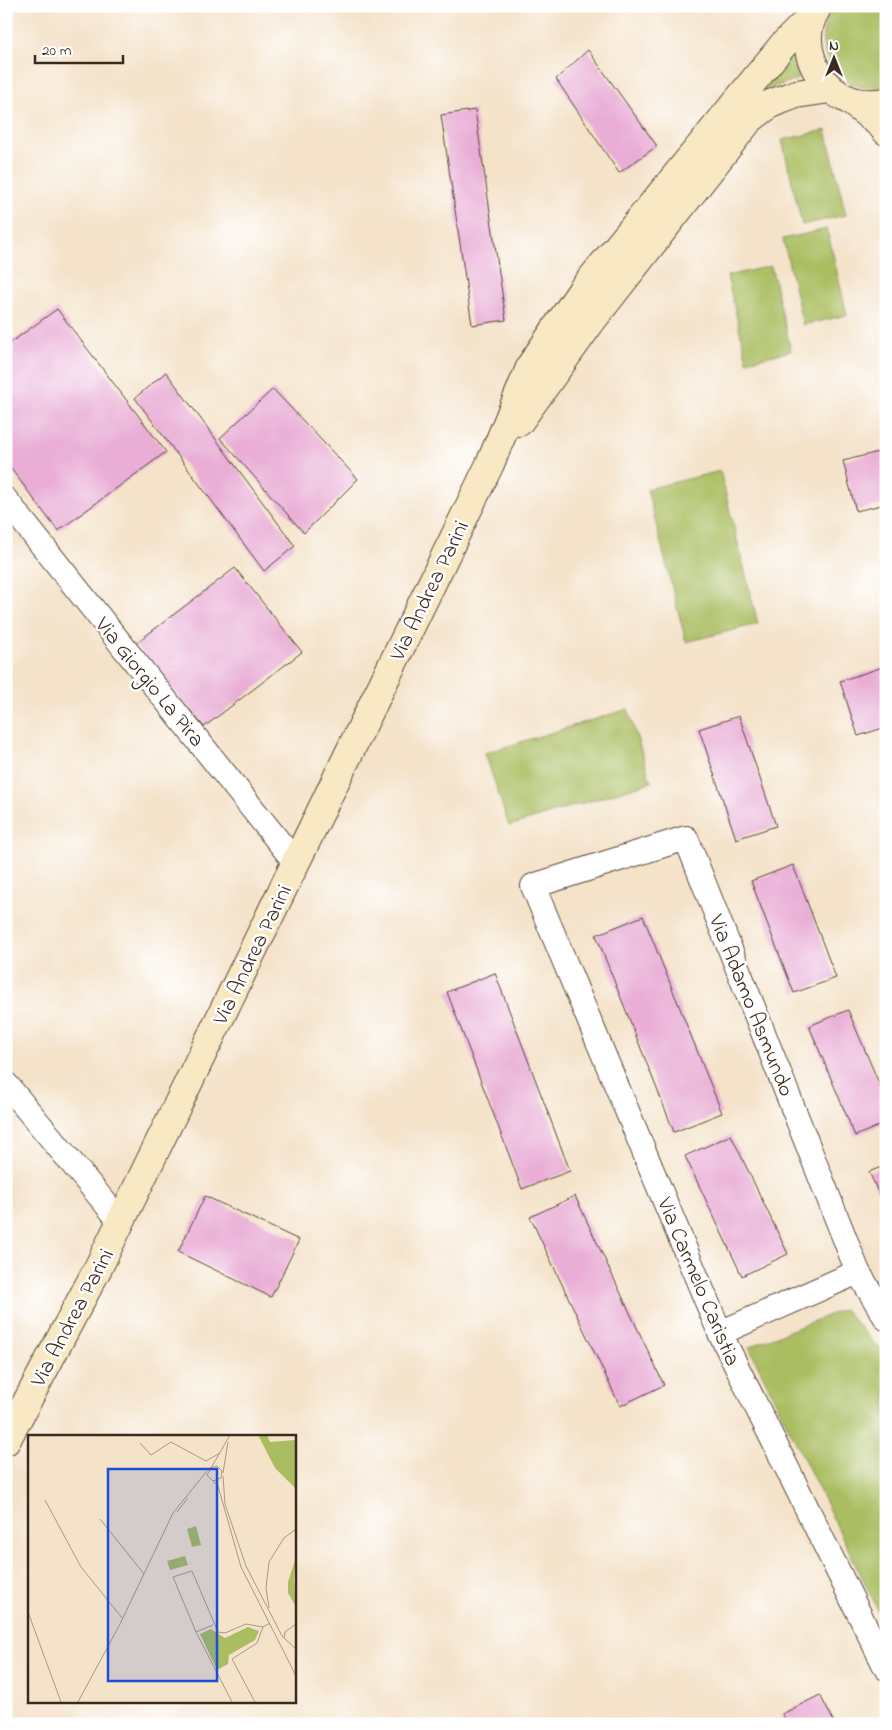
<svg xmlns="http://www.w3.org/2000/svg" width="892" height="1730" font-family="'Indie Flower',sans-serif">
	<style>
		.green { fill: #aabd61; stroke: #727440 }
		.building { fill: #e9add6 }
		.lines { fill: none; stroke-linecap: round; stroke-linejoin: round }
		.minor-casing { stroke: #574638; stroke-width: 26 }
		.secondary-casing { stroke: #574638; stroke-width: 30 }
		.minor { stroke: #fff; stroke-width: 24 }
		.secondary { stroke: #f8e8c3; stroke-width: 28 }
		.labels { text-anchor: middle; stroke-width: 5; stroke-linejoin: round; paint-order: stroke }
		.street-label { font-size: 22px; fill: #3b2a1e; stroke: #fff }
		.inset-road { fill: none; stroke: #aa9885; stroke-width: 1 }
		.view { fill: #1d4ed8; fill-opacity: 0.15; stroke: #1d4ed8; stroke-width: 2.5 }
		.inset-edge { fill: none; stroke: #3b2a1e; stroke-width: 2.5 }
	</style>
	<rect width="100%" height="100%" fill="#fff"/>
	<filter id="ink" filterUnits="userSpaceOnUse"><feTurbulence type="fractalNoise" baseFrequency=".02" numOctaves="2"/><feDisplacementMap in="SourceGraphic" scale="10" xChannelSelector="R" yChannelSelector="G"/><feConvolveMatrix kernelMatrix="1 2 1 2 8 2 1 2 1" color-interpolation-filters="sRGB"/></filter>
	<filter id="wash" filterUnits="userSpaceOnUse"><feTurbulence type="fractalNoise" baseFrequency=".0096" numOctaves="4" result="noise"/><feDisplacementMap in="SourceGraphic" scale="20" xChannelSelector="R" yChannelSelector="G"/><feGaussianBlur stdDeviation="1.12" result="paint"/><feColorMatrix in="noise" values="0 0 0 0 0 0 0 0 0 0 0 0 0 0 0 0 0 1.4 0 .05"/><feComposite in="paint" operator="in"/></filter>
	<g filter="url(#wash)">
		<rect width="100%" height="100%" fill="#f4e2c9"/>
		<!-- green -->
		<g class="green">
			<path d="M838,6H886V86C837,100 801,38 838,6Z"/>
			<polygon points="793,52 798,79 764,90"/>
			<polygon points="826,130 846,215 802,225 782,140"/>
			<polygon points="827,229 847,315 803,325 783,239"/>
			<polygon points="771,266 791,351 747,361 727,276"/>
			<polygon points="720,471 758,624 686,642 647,489"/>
			<polygon points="628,709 651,782 509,826 485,753"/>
			<polygon points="844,1309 874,1343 886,1352 886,1626 749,1347"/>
		</g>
		<g id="blocks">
			<!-- building -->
			<g class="building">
				<polygon points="588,50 657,146 619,173 556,79"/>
				<polygon points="475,110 506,320 472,325 441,115"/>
				<polygon points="57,309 166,452 58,531 6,462 6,346"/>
				<polygon points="166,372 295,546 264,571 135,398"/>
				<polygon points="273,389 358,479 304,533 220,438"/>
				<polygon points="886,450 886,504 856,511 843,461"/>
				<polygon points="235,568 302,652 204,727 135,644"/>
				<polygon points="886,666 886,727 858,736 840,681"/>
				<polygon points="739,716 776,826 736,839 699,729"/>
				<polygon points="793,865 836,978 794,993 751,881"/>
				<polygon points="643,916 722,1113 674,1132 596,935"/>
				<polygon points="495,973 570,1171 522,1189 447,992"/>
				<polygon points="848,1010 886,1100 886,1123 855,1136 809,1026"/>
				<polygon points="731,1135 788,1254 742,1276 685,1156"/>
				<polygon points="886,1165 886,1209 869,1172"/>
				<polygon points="205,1196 299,1240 271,1297 178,1252"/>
				<polygon points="575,1196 664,1385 620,1406 530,1217"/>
				<polygon points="820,1695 835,1724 787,1724 782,1714"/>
			</g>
		</g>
	</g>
	<g filter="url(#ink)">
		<use href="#blocks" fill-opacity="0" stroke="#574638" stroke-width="1"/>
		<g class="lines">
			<!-- minor casing -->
			<g class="minor-casing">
				<g id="minor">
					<polyline points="6,500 295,862"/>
					<polyline points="6,1084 121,1222"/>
					<polyline points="886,1318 858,1272 686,838 533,886 720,1333 886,1668"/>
					<polyline points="720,1333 858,1272"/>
				</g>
			</g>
			<!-- secondary casing -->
			<g class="secondary-casing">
				<g id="secondary">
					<path d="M816,10C797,41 814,84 847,99C859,104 873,104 886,102"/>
					<polyline points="849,100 881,125 886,131"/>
					<polyline points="519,422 593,319 749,120 770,104 796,94 830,89"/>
					<polyline points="6,1441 98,1268 490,464 531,365 582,290 783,45 812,16"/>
				</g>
			</g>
			<!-- minor -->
			<use href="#minor" class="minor"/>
			<!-- secondary -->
			<use href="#secondary" class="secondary"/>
		</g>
	</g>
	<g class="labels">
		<!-- street labels -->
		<g class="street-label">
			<text transform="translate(428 590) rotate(-64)" y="8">Via Andrea Parini</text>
			<text transform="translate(151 681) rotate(51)" y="8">Via Giorgio La Pira</text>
			<text transform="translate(251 954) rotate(-64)" y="8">Via Andrea Parini</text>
			<text transform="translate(753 1005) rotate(68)" y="8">Via Adamo Asmundo</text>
			<text transform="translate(700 1281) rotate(67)" y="8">Via Carmelo Caristia</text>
			<text transform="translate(71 1317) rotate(-62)" y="8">Via Andrea Parini</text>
		</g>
	</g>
	<!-- overview -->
	<g transform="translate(28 1435)">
		<rect width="268" height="268" fill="#f4e2c9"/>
		<path d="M230,0H239L242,7L267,5V53L247,33ZM168,91L173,110L164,112L159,94ZM157,121L160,130L142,135L139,126ZM267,125L266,144L267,170L260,158V147ZM220,192L231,196L227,205L201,220L200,229L189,235L172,199L183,194L197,203Z" fill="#aabd61"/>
		<path class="inset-road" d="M202,0L179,40L190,51L213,132L268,241M112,8L123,20L143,7L178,26L192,18M182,33L189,31L194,36L193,43L185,46M195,38L200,7M195,41L197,69L218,131L254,201L268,214M17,65L53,132L95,184M149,77L160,63M72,84L116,139M241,173L238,153L241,127L256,103L268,94M0,177L33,267M168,197L185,190M256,203L257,197L268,189M50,267L92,189L145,78L179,36M204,267L168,197L145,142L164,136L190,197L197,198L218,189L235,192L242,188M227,267L204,224L229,208L235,192"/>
		<path class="view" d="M80,34H189V246H80Z"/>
		<rect width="268" height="268" class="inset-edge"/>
	</g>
	<!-- margin -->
	<rect width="892" height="1730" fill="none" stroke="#fff" stroke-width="25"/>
	<!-- north arrow -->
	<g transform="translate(834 58)" stroke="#ffffff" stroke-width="4" paint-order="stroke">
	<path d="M0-4L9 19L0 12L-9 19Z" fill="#3b2a1e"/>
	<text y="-8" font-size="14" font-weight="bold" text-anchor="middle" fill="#3b2a1e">N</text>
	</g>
	<!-- scale -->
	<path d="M35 55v8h88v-8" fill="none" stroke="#3b2a1e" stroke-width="2.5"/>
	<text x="42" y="55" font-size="15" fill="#3b2a1e" stroke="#ffffff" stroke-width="4" paint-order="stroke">20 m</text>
</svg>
